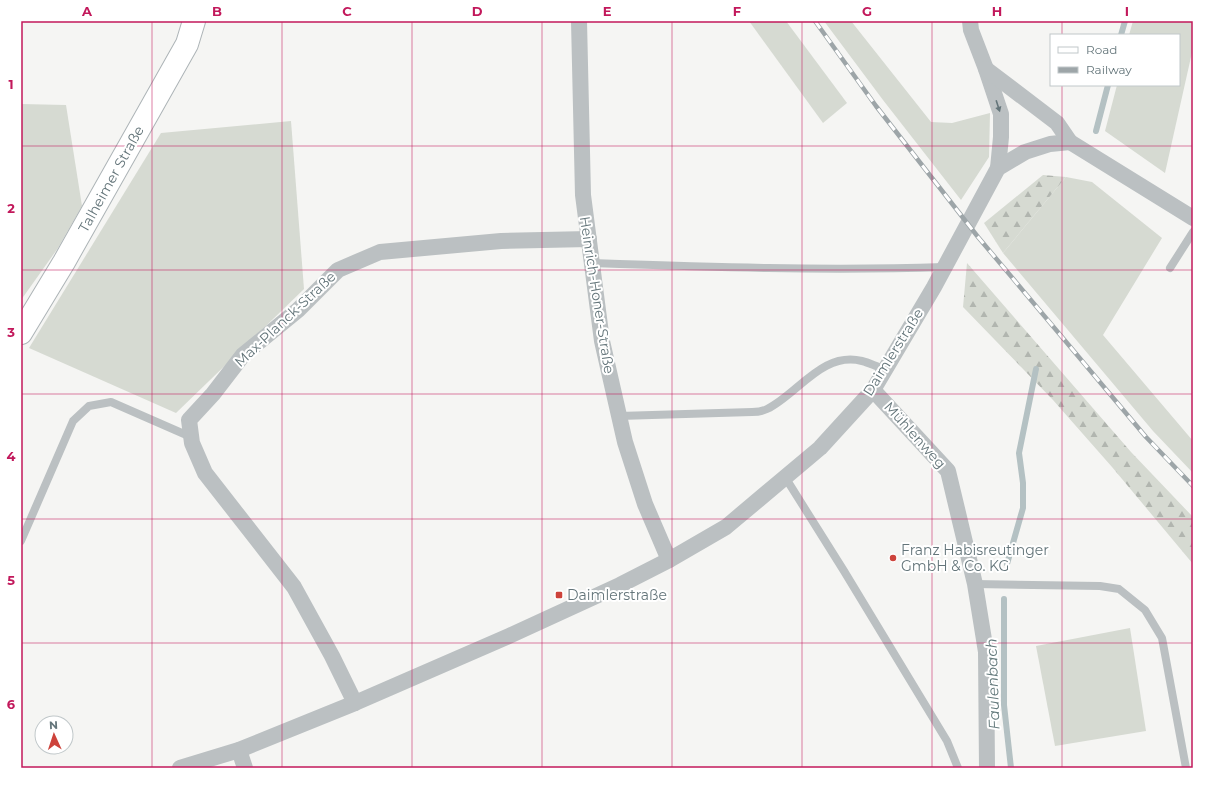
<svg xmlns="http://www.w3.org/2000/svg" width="1214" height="789" font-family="Montserrat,sans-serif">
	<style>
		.grass { fill: #d6dad2 }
		.forest { fill: url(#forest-firs) }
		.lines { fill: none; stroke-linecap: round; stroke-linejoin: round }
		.stream { stroke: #b4c1c3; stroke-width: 6 }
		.secondary-casing { stroke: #adb4b7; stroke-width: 24 }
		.lane { stroke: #bbc0c2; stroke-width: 8 }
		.street { stroke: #bbc0c2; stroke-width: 16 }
		.secondary { stroke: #fff; stroke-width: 22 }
		.rail-casing { stroke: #9da5a8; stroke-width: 4.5 }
		.rail { stroke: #fff; stroke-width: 3; stroke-dasharray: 9; stroke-linecap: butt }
		.oneway { fill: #64757a }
		.grid { fill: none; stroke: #c2185b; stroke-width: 1; stroke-opacity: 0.55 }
		.poi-dot { fill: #cd433b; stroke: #fff; stroke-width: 1.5 }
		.labels { text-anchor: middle; stroke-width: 4; stroke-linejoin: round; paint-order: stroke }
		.street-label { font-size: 14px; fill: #64757a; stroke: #fff }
		.poi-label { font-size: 14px; fill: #64757a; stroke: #fff; text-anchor: start }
		.water-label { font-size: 15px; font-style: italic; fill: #647a7c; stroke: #fff }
		.neatline { fill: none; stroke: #c2185b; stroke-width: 1.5 }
		.grid-label { font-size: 13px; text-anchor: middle; font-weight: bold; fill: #c2185b }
	</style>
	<defs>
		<pattern id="forest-firs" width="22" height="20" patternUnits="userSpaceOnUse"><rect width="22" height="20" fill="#d6dad2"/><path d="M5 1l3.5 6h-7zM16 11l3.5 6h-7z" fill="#b1b5af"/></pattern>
	</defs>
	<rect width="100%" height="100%" fill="#f5f5f3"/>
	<!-- grass -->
	<g class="grass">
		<polygon points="749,21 786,21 847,103 823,123"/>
		<polygon points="824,21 851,21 931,122 952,123 990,113 989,157 961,200 883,100"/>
		<polygon points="1133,21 1193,21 1193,48 1165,173 1105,131 1117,85 1179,85 1179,35 1129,35"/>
		<polygon points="21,104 66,105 82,206 58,248 21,300"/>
		<polygon points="291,121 304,289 176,413 29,348 161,133"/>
		<polygon points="1066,177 1092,182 1162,238 1103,335 1193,441 1193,473 1153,431 1003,253"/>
		<polygon points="1130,628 1146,731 1055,746 1036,646"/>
	</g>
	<!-- forest -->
	<g class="forest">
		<polygon points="1043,175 1066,177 1003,253 984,223"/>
		<polygon points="967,263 1131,452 1193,517 1193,564 1112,467 1053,400 963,307"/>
	</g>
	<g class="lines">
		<!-- stream -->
		<g class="stream">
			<polyline points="1121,35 1125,21"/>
			<polyline points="1096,131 1108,85"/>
			<polyline points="1007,564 1023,508 1023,483 1019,453 1036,369"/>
			<polyline points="1004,599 1004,705 1011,768"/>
		</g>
		<!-- secondary casing -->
		<g class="secondary-casing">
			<polyline id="secondary" points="21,333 64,262 187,44 194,21"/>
		</g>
		<!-- lane -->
		<g class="lane">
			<path d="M592,263C709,267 827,271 944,267"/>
			<polyline points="1170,268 1193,232"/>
			<path d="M619,416L752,412C757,412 763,411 767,409C798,394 822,351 862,361C870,363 877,367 885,369"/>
			<polyline points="785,477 844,571 947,741 958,768"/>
			<polyline points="21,541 73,421 89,406 111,402 191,437"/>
			<polyline points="975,584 1100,586 1119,589 1145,610 1162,638 1186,768"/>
		</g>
		<!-- street -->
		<g class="street">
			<polyline points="579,21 583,195 602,341 625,442 645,504 669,560"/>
			<polyline points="970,21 971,30 986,69 1001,114 1001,137 998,168"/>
			<polyline points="986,69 1057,123 1070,142 1193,218"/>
			<polyline points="873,390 948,471 975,584 986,652 987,768"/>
			<polyline points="355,703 332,656 294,587 205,473 192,443 189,420 213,394 243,355 298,310 338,270 380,252 501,241 589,239"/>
			<polyline points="239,750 245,768"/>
			<polyline points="180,768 239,750 355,703 509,636 620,585 669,560 726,527 820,448 873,390 934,287 998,168 1025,152 1050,144 1070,142"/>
		</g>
		<!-- secondary -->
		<use href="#secondary" class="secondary"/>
		<!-- rail casing -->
		<g class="rail-casing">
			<polyline id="rail" points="815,21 876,106 978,237 1146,437 1193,486"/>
		</g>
		<!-- rail -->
		<use href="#rail" class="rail"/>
	</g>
	<!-- one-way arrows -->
	<defs><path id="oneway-solid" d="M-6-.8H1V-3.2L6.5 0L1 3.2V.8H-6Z"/></defs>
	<use class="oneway" href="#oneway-solid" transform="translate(998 106) rotate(72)"/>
	<!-- grid -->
	<path class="grid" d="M152,21V768M282,21V768M412,21V768M542,21V768M672,21V768M802,21V768M932,21V768M1062,21V35M1062,85V768M21,146H1193M21,270H1193M21,394H1193M21,519H1193M21,643H1193"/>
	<!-- markers -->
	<g class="poi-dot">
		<circle cx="893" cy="558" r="4"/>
		<rect x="555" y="591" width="8" height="8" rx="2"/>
	</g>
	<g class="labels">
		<!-- street labels -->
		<g class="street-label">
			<text transform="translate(111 179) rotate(-61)" y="5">Talheimer Straße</text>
			<text transform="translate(597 295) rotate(81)" y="5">Heinrich-Honer-Straße</text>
			<text transform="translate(285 319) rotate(-43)" y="5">Max-Planck-Straße</text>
			<text transform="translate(893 352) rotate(-58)" y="5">Daimlerstraße</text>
			<text transform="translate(915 435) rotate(48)" y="5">Mühlenweg</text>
		</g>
		<!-- poi labels -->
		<g class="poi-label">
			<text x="901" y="555">Franz Habisreutinger<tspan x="901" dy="16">GmbH &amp; Co. KG</tspan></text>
			<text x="567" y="600">Daimlerstraße</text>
		</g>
		<!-- water labels -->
		<g class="water-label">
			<text transform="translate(993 684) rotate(-92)" y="5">Faulenbach</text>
		</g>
	</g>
	<!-- border -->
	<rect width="1214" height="789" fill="none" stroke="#ffffff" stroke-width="44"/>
	<!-- legend -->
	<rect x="1050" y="34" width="130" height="52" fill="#ffffff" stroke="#c1c8ca"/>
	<rect x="1058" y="47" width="20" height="6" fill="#ffffff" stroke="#c1c8ca"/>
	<text x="1086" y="54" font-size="12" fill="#64757a">Road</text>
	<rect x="1058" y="67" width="20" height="6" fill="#9da5a8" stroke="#c1c8ca"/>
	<text x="1086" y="74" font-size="12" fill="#64757a">Railway</text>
	<!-- north arrow -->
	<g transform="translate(54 735) rotate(357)"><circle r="19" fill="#ffffff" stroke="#c1c8ca"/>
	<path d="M0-3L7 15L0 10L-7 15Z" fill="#cd433b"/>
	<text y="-6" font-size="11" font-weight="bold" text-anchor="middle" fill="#64757a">N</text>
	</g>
	<rect x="22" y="22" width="1170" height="745" class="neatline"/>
	<g class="grid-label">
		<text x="87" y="16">A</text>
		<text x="217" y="16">B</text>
		<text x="347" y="16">C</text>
		<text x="477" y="16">D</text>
		<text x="607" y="16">E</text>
		<text x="737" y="16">F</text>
		<text x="867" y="16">G</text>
		<text x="997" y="16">H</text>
		<text x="1127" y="16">I</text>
		<text x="11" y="89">1</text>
		<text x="11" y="213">2</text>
		<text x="11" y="337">3</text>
		<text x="11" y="461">4</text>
		<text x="11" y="585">5</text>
		<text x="11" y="709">6</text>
	</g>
</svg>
